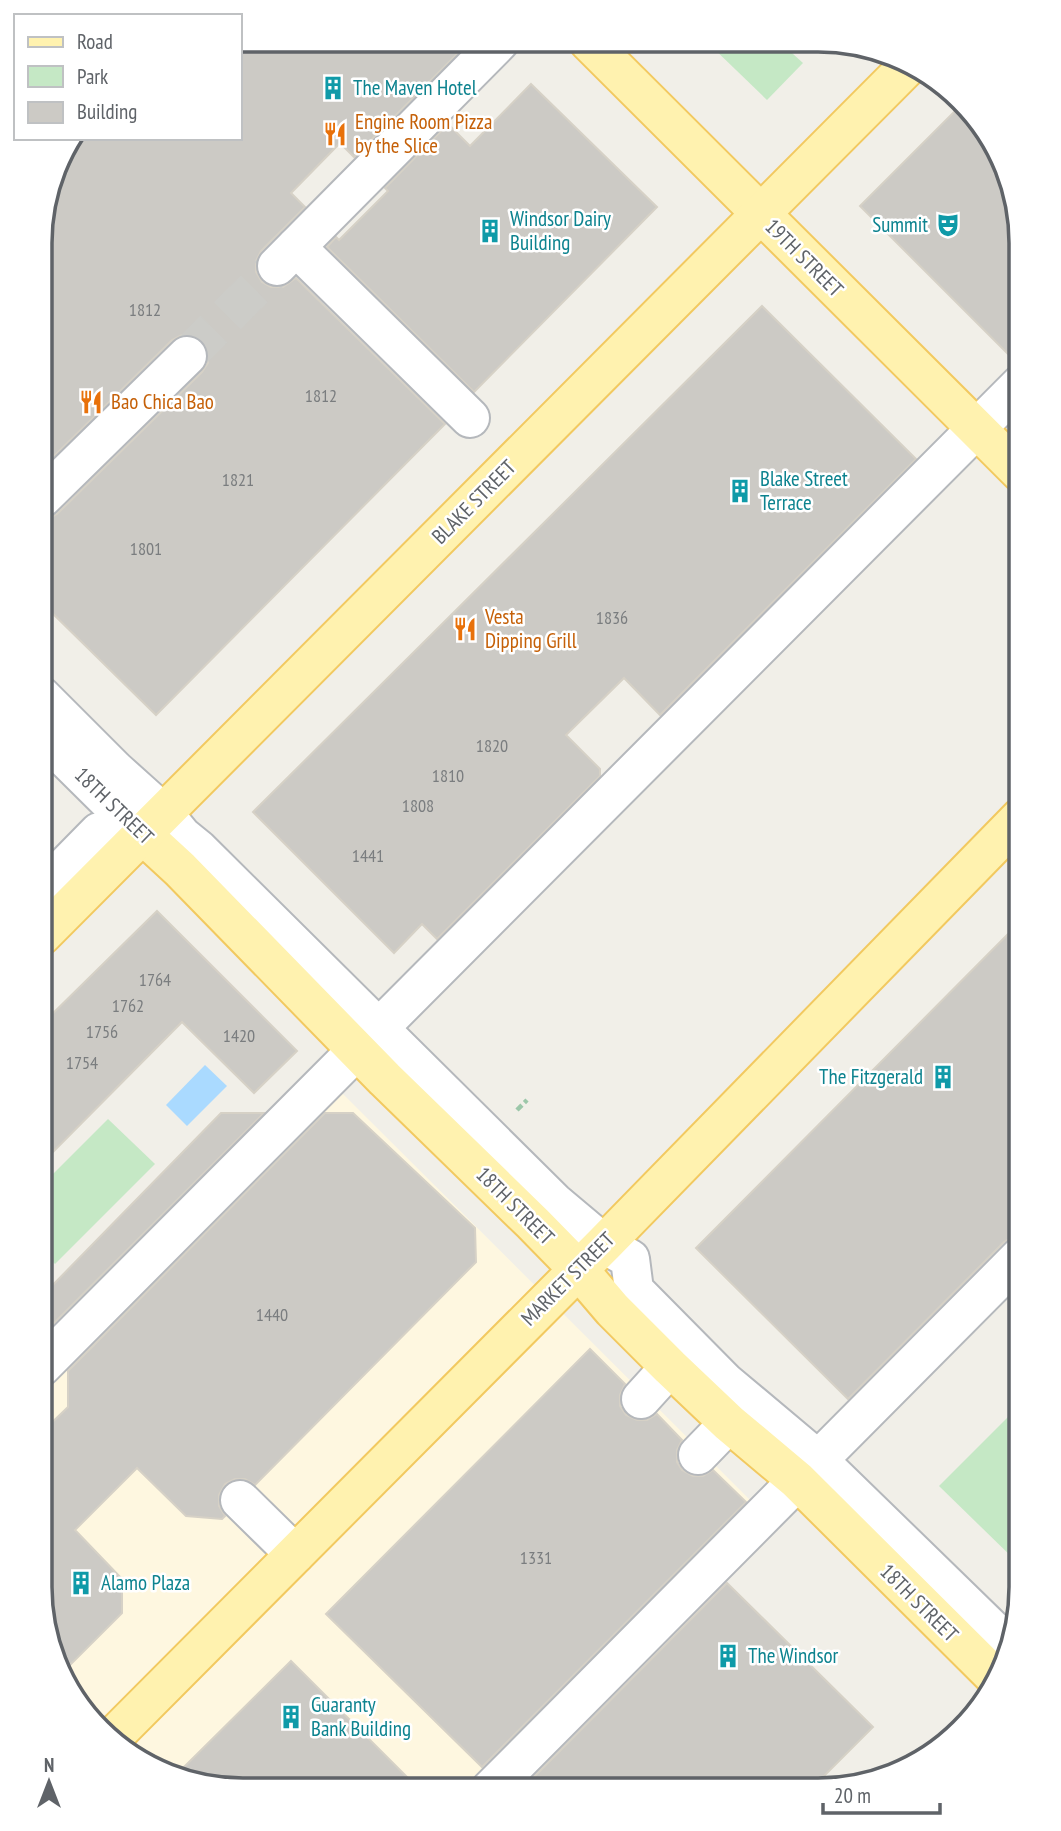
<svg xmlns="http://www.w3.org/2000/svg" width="1061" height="1831" font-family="'PT Sans Narrow',sans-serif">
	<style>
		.commercial { fill: #fef7e0 }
		.green { fill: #c5e8c5 }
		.water { fill: #aadaff }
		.building { fill: #cccac5; stroke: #d6d1c6; stroke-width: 2 }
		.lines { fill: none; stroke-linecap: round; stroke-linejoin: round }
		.minor-tunnel { stroke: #ccccc8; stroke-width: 38; stroke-dasharray: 38 19; stroke-linecap: butt }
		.minor-casing { stroke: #b5b8bc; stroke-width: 42 }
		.major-casing { stroke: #f2c960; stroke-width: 42 }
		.path { stroke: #9cc7a9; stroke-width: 4.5; stroke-dasharray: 7 3.5; stroke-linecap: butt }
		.minor { stroke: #fff; stroke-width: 38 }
		.major { stroke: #fff2af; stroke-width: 38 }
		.labels { text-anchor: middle; stroke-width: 5; stroke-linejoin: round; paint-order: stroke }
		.number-label { font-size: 18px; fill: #7a7d7f }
		.culture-label { font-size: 21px; fill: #0d838f; stroke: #fff; text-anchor: start }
		.food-label { font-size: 21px; fill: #c56008; stroke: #fff; text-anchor: start }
		.street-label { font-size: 21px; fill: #5f6368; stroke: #fff }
		.rim { fill: none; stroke: #5f6368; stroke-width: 3.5 }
	</style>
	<rect width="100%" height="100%" fill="#f1efe8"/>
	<!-- commercial -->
	<polygon class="commercial" points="337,1088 754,1504 467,1790 217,1789 120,1748 51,1653 40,1587 41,1383"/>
	<!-- green -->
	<g class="green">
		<polygon points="708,43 782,44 803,63 767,100"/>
		<polygon points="108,1119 155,1164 55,1264 41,1250 41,1186"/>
		<polygon points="1020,1405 1020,1563 1019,1564 939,1486"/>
	</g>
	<!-- water -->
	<polygon class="water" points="205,1065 227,1086 187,1126 166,1105"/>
	<!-- building -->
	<g class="building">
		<polygon points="240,41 469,42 354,157 340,143 291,193 305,207 261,251 256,261 256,272 262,282 271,287 283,287 296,278 445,424 156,715 41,602 42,519 48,519 57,514 202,372 208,363 208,351 203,341 194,335 182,335 172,340 42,468 42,218 61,153 73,138 240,138"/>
		<polygon points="531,84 657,207 474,392 327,247 336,237 339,240 388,191 385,188 448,124 470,146"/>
		<polygon points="961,105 1010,178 1021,244 1021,363 1017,363 860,206"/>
		<polygon points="762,306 916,459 660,715 624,678 566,735 600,769 600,776 437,939 422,924 394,953 253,812"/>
		<polygon points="157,911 297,1051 254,1093 182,1022 41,1164 41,1025"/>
		<polygon points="1021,921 1020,1233 1004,1242 848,1399 696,1248"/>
		<polygon points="221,1113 264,1113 41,1336 41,1297"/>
		<polygon points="325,1113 353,1113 475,1228 476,1262 255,1485 245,1479 235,1479 225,1484 219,1495 219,1506 225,1516 222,1519 186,1516 137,1468 75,1530 122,1579 122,1613 64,1671 51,1653 40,1587 40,1434 68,1407 68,1371"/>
		<polygon points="590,1349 625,1384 620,1395 620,1406 626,1415 637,1420 647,1420 657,1414 682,1440 677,1450 677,1462 682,1470 693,1476 703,1476 713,1470 746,1502 482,1767 326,1614"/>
		<polygon points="727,1583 873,1727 809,1791 521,1790"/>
		<polygon points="291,1661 420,1790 217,1789 178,1773"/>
	</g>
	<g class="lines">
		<!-- minor-tunnel -->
		<polyline class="minor-tunnel" points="187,356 277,266"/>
		<!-- minor casing -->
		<g class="minor-casing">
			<g id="minor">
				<polyline points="296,247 470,418"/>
				<polyline points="277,266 499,42"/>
				<polyline points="42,498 187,356"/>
				<polyline points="41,696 115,770 164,814 182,836 198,849 554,1202 604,1244 630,1259 634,1290 725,1382 818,1460 1005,1642"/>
				<polyline points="41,734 142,834"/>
				<polyline points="41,891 99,832"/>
				<polyline points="41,1367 1021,384"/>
				<polyline points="641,1399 670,1367"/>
				<polyline points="698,1455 729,1423"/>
				<polyline points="240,1500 295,1554"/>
				<polyline points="490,1790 1020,1257"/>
			</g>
		</g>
		<!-- major casing -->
		<g class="major-casing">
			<g id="major">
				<polyline points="589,42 1021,473"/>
				<polyline points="142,834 180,869 385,1079 533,1223 578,1269 613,1310 670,1367 729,1423 797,1480 992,1674"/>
				<polyline points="41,936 906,68"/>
				<polyline points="112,1738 604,1244 1021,817"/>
			</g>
		</g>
		<!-- path -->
		<g class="path">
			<polyline points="41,651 49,658"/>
			<polyline points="517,1110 527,1100"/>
		</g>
		<!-- minor -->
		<use href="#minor" class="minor"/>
		<!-- major -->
		<use href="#major" class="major"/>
	</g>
	<!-- icons -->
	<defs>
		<g id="building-bare" transform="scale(1.89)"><path d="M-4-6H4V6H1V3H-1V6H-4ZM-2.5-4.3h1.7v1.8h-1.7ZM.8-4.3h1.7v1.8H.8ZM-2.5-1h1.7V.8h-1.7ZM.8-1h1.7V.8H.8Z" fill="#0f9aa8" stroke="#fff" stroke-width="2.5" paint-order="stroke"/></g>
		<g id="restaurant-bare" transform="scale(1.89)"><path d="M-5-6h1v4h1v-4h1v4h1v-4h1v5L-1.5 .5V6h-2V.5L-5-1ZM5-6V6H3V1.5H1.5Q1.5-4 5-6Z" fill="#e8710a" stroke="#fff" stroke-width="2.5" paint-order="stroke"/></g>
		<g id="theatre-bare" transform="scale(1.89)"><path d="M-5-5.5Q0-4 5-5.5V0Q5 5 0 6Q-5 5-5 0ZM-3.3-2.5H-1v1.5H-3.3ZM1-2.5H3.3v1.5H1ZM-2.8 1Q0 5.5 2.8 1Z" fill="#0f9aa8" stroke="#fff" stroke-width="2.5" paint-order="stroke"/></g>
	</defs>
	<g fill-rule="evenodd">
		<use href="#building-bare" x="333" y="88"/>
		<use href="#restaurant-bare" x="335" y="134"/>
		<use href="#theatre-bare" x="948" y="225"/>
		<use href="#building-bare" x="490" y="231"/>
		<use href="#restaurant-bare" x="91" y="402"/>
		<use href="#building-bare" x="740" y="491"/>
		<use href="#restaurant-bare" x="465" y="629"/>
		<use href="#building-bare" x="943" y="1077"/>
		<use href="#building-bare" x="81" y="1583"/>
		<use href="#building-bare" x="728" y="1656"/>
		<use href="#building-bare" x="291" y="1717"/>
	</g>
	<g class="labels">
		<!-- number labels -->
		<g class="number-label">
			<text x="145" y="316">1812</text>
			<text x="321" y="402">1812</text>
			<text x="238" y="486">1821</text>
			<text x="146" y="555">1801</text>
			<text x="612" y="624">1836</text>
			<text x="492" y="752">1820</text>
			<text x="448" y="782">1810</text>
			<text x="418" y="812">1808</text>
			<text x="368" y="862">1441</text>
			<text x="155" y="986">1764</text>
			<text x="128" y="1012">1762</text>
			<text x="102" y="1038">1756</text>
			<text x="239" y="1042">1420</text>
			<text x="82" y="1069">1754</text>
			<text x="272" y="1321">1440</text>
			<text x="536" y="1564">1331</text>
		</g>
		<!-- culture labels -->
		<g class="culture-label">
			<text x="353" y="95">The Maven Hotel</text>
			<text x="510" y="226">Windsor Dairy<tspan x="510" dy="24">Building</tspan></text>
			<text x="928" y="232" text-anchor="end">Summit</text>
			<text x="760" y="486">Blake Street<tspan x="760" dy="24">Terrace</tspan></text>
			<text x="923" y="1084" text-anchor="end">The Fitzgerald</text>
			<text x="101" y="1590">Alamo Plaza</text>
			<text x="748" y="1663">The Windsor</text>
			<text x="311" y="1712">Guaranty<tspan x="311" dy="24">Bank Building</tspan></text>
		</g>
		<!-- food labels -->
		<g class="food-label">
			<text x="355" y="129">Engine Room Pizza<tspan x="355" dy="24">by the Slice</tspan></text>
			<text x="111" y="409">Bao Chica Bao</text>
			<text x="485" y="624">Vesta<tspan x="485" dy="24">Dipping Grill</tspan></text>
		</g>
		<!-- street labels -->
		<g class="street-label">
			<text transform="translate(804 258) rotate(45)" y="7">19TH STREET</text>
			<text transform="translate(474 502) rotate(-45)" y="7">BLAKE STREET</text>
			<text transform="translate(114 806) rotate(44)" y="7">18TH STREET</text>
			<text transform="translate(515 1206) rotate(45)" y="7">18TH STREET</text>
			<text transform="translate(568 1279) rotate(-45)" y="7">MARKET STREET</text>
			<text transform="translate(919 1603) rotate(45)" y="7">18TH STREET</text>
		</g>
	</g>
	<!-- crop -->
	<path d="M0 0H1061V1831H0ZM243 52H818A191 191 0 0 1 1009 243V1587A191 191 0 0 1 818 1778H243A191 191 0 0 1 52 1587V243A191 191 0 0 1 243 52Z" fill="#fff" fill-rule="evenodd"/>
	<path class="rim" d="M243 52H818A191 191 0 0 1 1009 243V1587A191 191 0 0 1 818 1778H243A191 191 0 0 1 52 1587V243A191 191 0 0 1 243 52Z"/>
	<!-- legend -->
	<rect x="14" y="14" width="228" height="126" fill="#ffffff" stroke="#bfc1c3" stroke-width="2"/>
	<rect x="28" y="37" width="35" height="10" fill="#fff2af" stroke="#bfc1c3" stroke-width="2"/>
	<text x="77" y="49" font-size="21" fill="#5f6368">Road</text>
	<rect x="28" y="66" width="35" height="21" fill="#c5e8c5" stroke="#bfc1c3" stroke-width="2"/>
	<text x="77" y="84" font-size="21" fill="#5f6368">Park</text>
	<rect x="28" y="102" width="35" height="21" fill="#cccac5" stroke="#bfc1c3" stroke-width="2"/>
	<text x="77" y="119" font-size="21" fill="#5f6368">Building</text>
	<!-- north arrow -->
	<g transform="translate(49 1782)" stroke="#ffffff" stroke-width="5" paint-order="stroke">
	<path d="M0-5L12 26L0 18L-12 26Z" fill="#5f6368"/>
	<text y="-10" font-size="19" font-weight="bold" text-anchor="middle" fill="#5f6368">N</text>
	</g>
	<!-- scale -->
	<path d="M823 1803v10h117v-10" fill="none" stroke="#5f6368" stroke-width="3.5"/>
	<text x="834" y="1803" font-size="21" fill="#5f6368" stroke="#ffffff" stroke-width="5" paint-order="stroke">20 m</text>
</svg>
